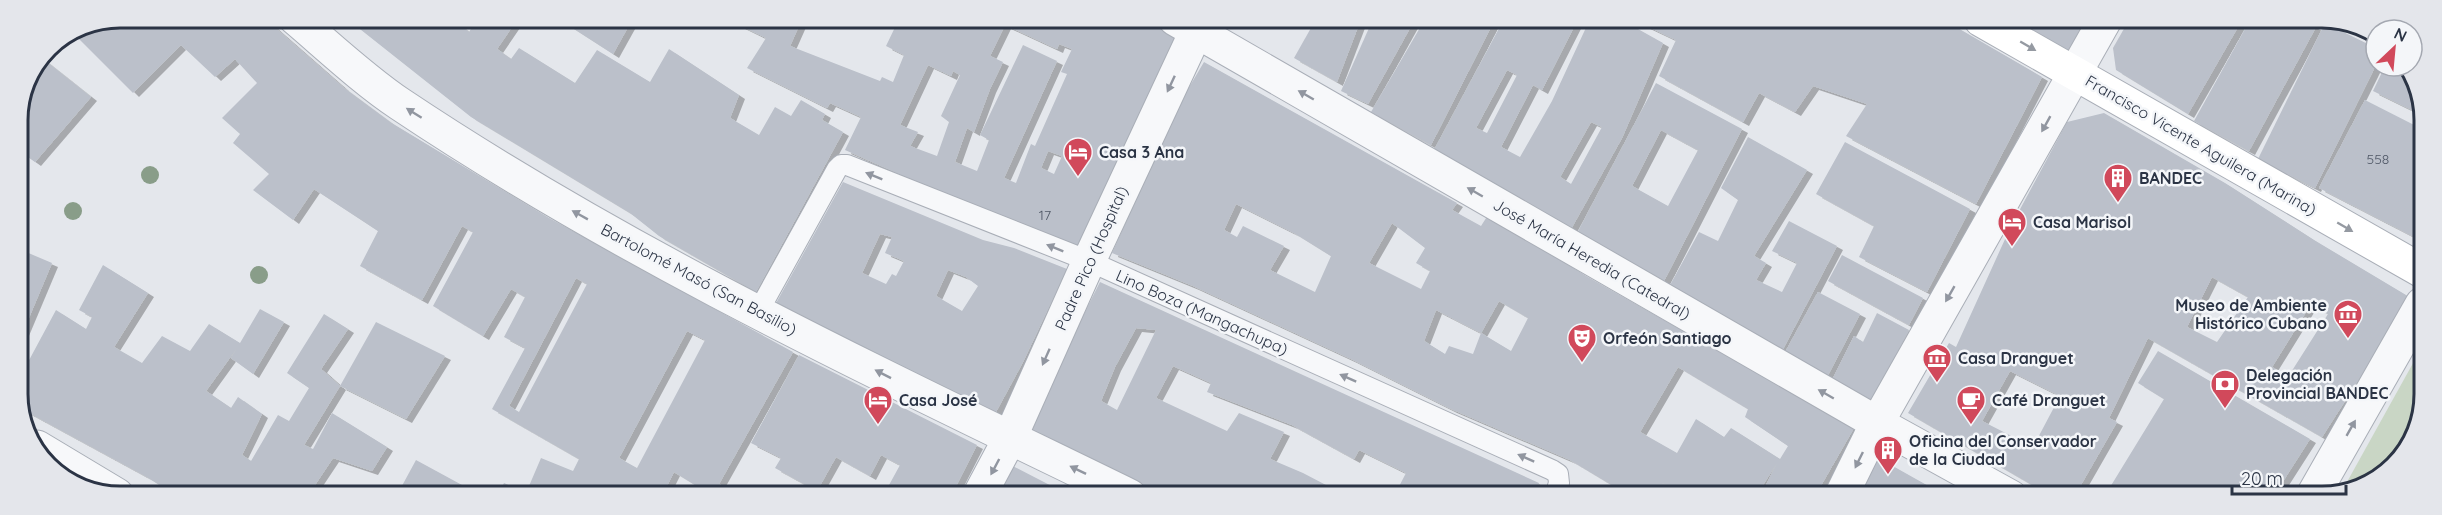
<svg xmlns="http://www.w3.org/2000/svg" width="2442" height="515" font-family="Quicksand,sans-serif">
	<style>
		.green { fill: #c9d6c5 }
		.building { fill: #bbc0ca; fill-rule: evenodd; filter: url(#shadow) }
		.lines { fill: none; stroke-linecap: round; stroke-linejoin: round }
		.service-casing { stroke: #a9aeb7; stroke-width: 22 }
		.minor-casing { stroke: #a9aeb7; stroke-width: 35 }
		.tertiary-casing { stroke: #a9aeb7; stroke-width: 35 }
		.secondary-casing { stroke: #a9aeb7; stroke-width: 35 }
		.service { stroke: #f7f8fa; stroke-width: 20 }
		.minor { stroke: #f7f8fa; stroke-width: 33 }
		.tertiary { stroke: #f7f8fa; stroke-width: 33 }
		.secondary { stroke: #fff; stroke-width: 33 }
		.tree { fill: #899d89 }
		.oneway { fill: #959aa2 }
		.oneway2 { fill: #9196a0 }
		.labels { text-anchor: middle; stroke-width: 5; stroke-linejoin: round; paint-order: stroke }
		.number-label { font-size: 14px; fill: #4f5766 }
		.street-label { font-size: 16px; fill: #2b3445; stroke: #f4f6f9 }
		.poi-label { font-size: 16px; font-weight: bold; fill: #2b3445; stroke: #f4f6f9; text-anchor: start }
		.rim { fill: none; stroke: #2b3445; stroke-width: 3 }
	</style>
	<defs>
		<filter id="shadow"><feDropShadow dx="6" dy="4" stdDeviation="0" flood-color="#0004"/></filter>
	</defs>
	<rect width="100%" height="100%" fill="#e4e7ec"/>
	<!-- green -->
	<polygon class="green" points="2422,347 2422,414 2389,471 2342,491"/>
	<!-- building -->
	<g class="building">
		<path d="M120,18H264L344,88L390,122L549,218L793,352L719,484L742,496H713L674,472L662,496L498,495L504,483L526,493L541,458L573,471L579,459L492,409L525,348L504,337L525,297L511,289L483,336L433,306L473,232L462,226L422,300L360,266L378,231L314,189L293,220L253,190L269,174L233,143L240,134L222,118L257,83L235,59L215,77L181,45L133,93L72,32L81,26ZM576,278L587,284L519,412L509,406ZM687,331L705,340L637,468L619,458Z"/>
		<polygon points="346,18 451,18 469,32 478,18 506,18 514,24 497,49 511,59 519,48 575,83 597,50 650,82 669,49 739,95 730,118 759,135 775,107 791,116 801,100 825,114 822,120 843,132 756,292 659,236 630,213 471,117"/>
		<polygon points="557,18 633,18 613,54"/>
		<path d="M737,19H802L790,46L880,81L882,77L893,82L904,55L886,46L899,19H1152L1177,32L1078,246L956,199L845,150L861,117L830,103L827,108L747,68L766,38L735,23ZM1005,25L1057,49L1059,44L1072,49L1061,72L1067,74L1035,146L1031,144L1016,183L1004,178L1057,61L1023,45L980,135L989,140L977,171L955,162L967,128L974,132L990,89L1003,62L990,56ZM928,65L951,76L953,71L960,75L941,116L949,122L937,156L910,146L918,132L900,125ZM1048,151L1062,156L1054,174L1041,168Z"/>
		<polygon points="1316,19 1361,19 1337,82 1294,58"/>
		<polygon points="1373,19 1415,19 1368,104 1341,91"/>
		<polygon points="1425,19 1495,19 1431,145 1371,112"/>
		<path d="M1504,19H1578L1542,90L1533,85L1501,147L1520,157L1552,101L1590,19H1620L1663,43L1622,138L1571,229L1433,152ZM1507,70L1517,75L1487,133L1476,128ZM1591,122L1602,127L1571,184L1560,177Z"/>
		<polygon points="1639,19 1944,20 2042,77 1976,204 1846,136 1867,104 1813,86 1795,112 1759,93 1743,122 1659,76 1676,40 1638,22"/>
		<polygon points="2016,20 2084,20 2069,51"/>
		<polygon points="2129,20 2242,20 2188,114 2116,70 2113,48"/>
		<polygon points="2250,20 2303,20 2316,27 2249,151 2194,121"/>
		<polygon points="2325,23 2376,48 2376,65 2315,188 2258,159"/>
		<polygon points="43,59 91,97 35,162 18,150 18,114"/>
		<path d="M1204,62L1457,203L1452,210L1481,226L1488,215L1586,276L1854,428L1815,496L1761,495L1777,463L1756,496H1693L1660,482L1684,496H1635L1615,487L1570,460L1451,409L1351,359L1193,286L1112,253L1178,106ZM1236,204L1294,233L1331,256L1315,292L1270,270L1284,246L1243,226L1237,237L1224,230ZM1392,223L1425,248L1416,263L1430,271L1421,289L1369,263ZM1499,301L1528,318L1511,351L1481,333L1473,354L1449,346L1445,354L1424,341L1436,310L1481,333ZM1678,367L1748,409L1745,417L1788,446L1780,459L1731,428L1724,437L1696,419L1677,453L1640,432Z"/>
		<polygon points="2385,66 2404,66 2422,100 2422,115 2373,91"/>
		<path d="M1656,83L1742,129L1663,283L1575,237ZM1661,130L1698,150L1668,206L1632,186Z"/>
		<polygon points="2365,100 2422,129 2422,241 2319,188"/>
		<path d="M2104,113L2225,183L2314,240L2411,298L2322,437L2148,338L2109,418L2117,422L2074,497H2053L1908,413L1949,343L1956,347L2011,226L2067,122ZM2212,277L2248,297L2217,342L2187,327ZM2311,304L2328,314L2288,377L2272,367ZM2010,371L2060,396L2033,447L1982,421Z"/>
		<polygon points="1748,137 1807,170 1754,256 1766,263 1756,280 1782,292 1797,263 1772,251 1789,221 1837,246 1781,353 1669,287 1699,232 1718,241 1738,200 1721,188"/>
		<polygon points="1845,142 1970,209 1927,292 1859,257 1874,226 1816,194"/>
		<path d="M843,182L983,240L1014,248L1067,269L1023,362L990,423L775,305ZM880,234L892,237L885,253L904,261L896,276L892,274L886,284L862,273ZM948,270L966,277L978,286L962,311L936,296Z"/>
		<polygon points="19,249 52,263 20,339 19,289"/>
		<polygon points="1842,255 1923,298 1909,325 1828,281"/>
		<polygon points="103,265 148,293 114,347 142,363 162,336 190,351 209,324 240,343 260,309 284,322 253,374 231,358 237,348 206,391 231,408 238,397 262,414 242,455 251,461 278,415 289,421 309,388 287,373 324,314 348,329 321,369 340,386 304,445 313,449 332,413 387,447 372,471 333,458 311,491 317,495 218,495 224,484 216,495 175,495 147,477 20,408 20,377 56,310 86,329 92,317 79,310"/>
		<path d="M1100,282L1539,483L1535,496H1394L1406,473L1359,450L1354,459L1292,425L1207,392L1211,383L1173,366L1156,398L1227,431L1239,413L1284,432L1270,459L1303,473L1347,496H1164L1024,433ZM1136,328L1156,330L1117,410L1101,401L1115,367Z"/>
		<polygon points="1818,292 1860,314 1826,379 1783,356"/>
		<polygon points="1877,313 1909,330 1871,403 1831,382 1854,336 1863,342"/>
		<polygon points="376,322 445,356 406,419 340,386"/>
		<polygon points="2158,351 2310,439 2273,497 2104,497 2164,399 2138,383"/>
		<polygon points="799,355 977,445 951,496 883,496 900,465 881,455 870,476 836,457 817,491 775,468 781,458 751,443"/>
		<polygon points="1875,456 1948,497 1854,496"/>
		<polygon points="416,460 462,485 475,495 397,495"/>
		<polygon points="1007,463 1071,496 992,496"/>
	</g>
	<g class="lines">
		<!-- service casing -->
		<g class="service-casing">
			<polyline id="service" points="758,312 837,169 841,165 847,165 1089,261 1552,470 1558,474 1559,483 1555,496"/>
		</g>
		<!-- minor casing -->
		<g class="minor-casing">
			<g id="minor">
				<path d="M295,18C328,46 364,80 400,104C630,258 882,375 1130,496"/>
				<polyline points="1175,19 1877,423"/>
				<polyline points="37,447 117,495"/>
				<polyline points="979,496 1010,438 1089,261 1202,19"/>
			</g>
		</g>
		<!-- tertiary casing -->
		<g class="tertiary-casing">
			<g id="tertiary">
				<polyline points="1877,423 2011,497"/>
				<polyline points="1841,496 1877,423 2105,20"/>
				<polyline points="2312,497 2422,304"/>
			</g>
		</g>
		<!-- secondary casing -->
		<g class="secondary-casing">
			<polyline id="secondary" points="1981,20 2422,271"/>
		</g>
		<!-- service -->
		<use href="#service" class="service"/>
		<!-- minor -->
		<use href="#minor" class="minor"/>
		<!-- tertiary -->
		<use href="#tertiary" class="tertiary"/>
		<!-- secondary -->
		<use href="#secondary" class="secondary"/>
	</g>
	<!-- trees -->
	<g class="tree">
		<circle cx="150" cy="175" r="9"/>
		<circle cx="73" cy="211" r="9"/>
		<circle cx="259" cy="275" r="9"/>
	</g>
	<!-- one-way arrows -->
	<defs><path id="oneway-solid" d="M-6-.8H1V-3.2L6.5 0L1 3.2V.8H-6Z" transform="scale(1.5)"/></defs>
	<g class="oneway">
		<use href="#oneway-solid" transform="translate(2028 46) rotate(30)"/>
		<use href="#oneway-solid" transform="translate(2345 227) rotate(30)"/>
	</g>
	<g class="oneway2">
		<use href="#oneway-solid" transform="translate(1171 84) rotate(115)"/>
		<use href="#oneway-solid" transform="translate(1306 95) rotate(-150)"/>
		<use href="#oneway-solid" transform="translate(414 113) rotate(-148)"/>
		<use href="#oneway-solid" transform="translate(2046 124) rotate(119)"/>
		<use href="#oneway-solid" transform="translate(874 176) rotate(-158)"/>
		<use href="#oneway-solid" transform="translate(1475 192) rotate(-150)"/>
		<use href="#oneway-solid" transform="translate(580 215) rotate(-151)"/>
		<use href="#oneway-solid" transform="translate(1055 248) rotate(-158)"/>
		<use href="#oneway-solid" transform="translate(1950 294) rotate(120)"/>
		<use href="#oneway-solid" transform="translate(1046 357) rotate(114)"/>
		<use href="#oneway-solid" transform="translate(883 374) rotate(-153)"/>
		<use href="#oneway-solid" transform="translate(1348 378) rotate(-156)"/>
		<use href="#oneway-solid" transform="translate(1826 394) rotate(-150)"/>
		<use href="#oneway-solid" transform="translate(2351 428) rotate(-60)"/>
		<use href="#oneway-solid" transform="translate(1526 458) rotate(-156)"/>
		<use href="#oneway-solid" transform="translate(1859 460) rotate(116)"/>
		<use href="#oneway-solid" transform="translate(995 467) rotate(118)"/>
		<use href="#oneway-solid" transform="translate(1078 470) rotate(-154)"/>
	</g>
	<!-- icons -->
	<defs>
		<g id="hotel-pin" transform="scale(1.5)"><path d="M0 17L-7.5 6A9.5 9.5 0 1 1 7.5 6Z" fill="#d1495b" stroke="#f4f6f9"/><path d="M-6-4.5h1.5V1H6V5H4.5V3h-9V5H-6ZM-4 0a1.8 1.8 0 1 1 3.6 0ZM.5 0V-2.5h3Q6-2.5 6 0Z" fill="#fff"/></g>
		<g id="building-pin" transform="scale(1.5)"><path d="M0 17L-7.5 6A9.5 9.5 0 1 1 7.5 6Z" fill="#d1495b" stroke="#f4f6f9"/><path d="M-4-6H4V6H1V3H-1V6H-4ZM-2.5-4.3h1.7v1.8h-1.7ZM.8-4.3h1.7v1.8H.8ZM-2.5-1h1.7V.8h-1.7ZM.8-1h1.7V.8H.8Z" fill="#fff"/></g>
		<g id="museum-pin" transform="scale(1.5)"><path d="M0 17L-7.5 6A9.5 9.5 0 1 1 7.5 6Z" fill="#d1495b" stroke="#f4f6f9"/><path d="M0-6L6-3V-2H-6V-3ZM-5-1h2V3h-2ZM-1-1h2V3h-2ZM3-1h2V3H3ZM-6 4H6V6H-6Z" fill="#fff"/></g>
		<g id="theatre-pin" transform="scale(1.5)"><path d="M0 17L-7.5 6A9.5 9.5 0 1 1 7.5 6Z" fill="#d1495b" stroke="#f4f6f9"/><path d="M-5-5.5Q0-4 5-5.5V0Q5 5 0 6Q-5 5-5 0ZM-3.3-2.5H-1v1.5H-3.3ZM1-2.5H3.3v1.5H1ZM-2.8 1Q0 5.5 2.8 1Z" fill="#fff"/></g>
		<g id="bank-pin" transform="scale(1.5)"><path d="M0 17L-7.5 6A9.5 9.5 0 1 1 7.5 6Z" fill="#d1495b" stroke="#f4f6f9"/><path d="M-6-4H6V4H-6ZM0-2.3a2.3 2.3 0 1 0 0 4.6a2.3 2.3 0 1 0 0-4.6Z" fill="#fff"/></g>
		<g id="cafe-pin" transform="scale(1.5)"><path d="M0 17L-7.5 6A9.5 9.5 0 1 1 7.5 6Z" fill="#d1495b" stroke="#f4f6f9"/><path d="M-5.5-4.5H6V0H3Q3 3.5 0 3.5H-2.5Q-5.5 3.5-5.5 0ZM3-3.2v2h1.7v-2ZM-6 4.5H4V6H-6Z" fill="#fff"/></g>
	</defs>
	<g fill-rule="evenodd">
		<use href="#hotel-pin" x="1078" y="152"/>
		<use href="#building-pin" x="2118" y="178"/>
		<use href="#hotel-pin" x="2012" y="222"/>
		<use href="#museum-pin" x="2348" y="314"/>
		<use href="#theatre-pin" x="1582" y="338"/>
		<use href="#museum-pin" x="1937" y="358"/>
		<use href="#bank-pin" x="2225" y="384"/>
		<use href="#hotel-pin" x="878" y="400"/>
		<use href="#cafe-pin" x="1971" y="400"/>
		<use href="#building-pin" x="1888" y="450"/>
	</g>
	<g class="labels">
		<!-- number labels -->
		<g class="number-label">
			<text x="2378" y="164">558</text>
			<text x="1045" y="220">17</text>
		</g>
		<!-- street labels -->
		<g class="street-label">
			<text transform="translate(2201 145) rotate(30)" y="6">Francisco Vicente Aguilera (Marina)</text>
			<text transform="translate(1091 258) rotate(-66)" y="6">Padre Pico (Hospital)</text>
			<text transform="translate(1592 259) rotate(30)" y="6">José María Heredia (Catedral)</text>
			<text transform="translate(699 279) rotate(28)" y="6">Bartolomé Masó (San Basilio)</text>
			<text transform="translate(1202 312) rotate(24)" y="6">Lino Boza (Mangachupa)</text>
		</g>
		<!-- poi labels -->
		<g class="poi-label">
			<text x="1099" y="158">Casa 3 Ana</text>
			<text x="2139" y="184">BANDEC</text>
			<text x="2033" y="228">Casa Marisol</text>
			<text x="2327" y="311" text-anchor="end">Museo de Ambiente<tspan x="2327" dy="18">Histórico Cubano</tspan></text>
			<text x="1603" y="344">Orfeón Santiago</text>
			<text x="1958" y="364">Casa Dranguet</text>
			<text x="2246" y="381">Delegación<tspan x="2246" dy="18">Provincial BANDEC</tspan></text>
			<text x="899" y="406">Casa José</text>
			<text x="1992" y="406">Café Dranguet</text>
			<text x="1909" y="447">Oficina del Conservador<tspan x="1909" dy="18">de la Ciudad</tspan></text>
		</g>
	</g>
	<!-- crop -->
	<path d="M0 0H2442V515H0ZM120 28H2322A92 92 0 0 1 2414 120V394A92 92 0 0 1 2322 486H120A92 92 0 0 1 28 394V120A92 92 0 0 1 120 28Z" fill="#e4e6eb" fill-rule="evenodd"/>
	<path class="rim" d="M120 28H2322A92 92 0 0 1 2414 120V394A92 92 0 0 1 2322 486H120A92 92 0 0 1 28 394V120A92 92 0 0 1 120 28Z"/>
	<!-- north arrow -->
	<g transform="translate(2394 48) rotate(26)"><circle r="28" fill="#f4f6f9" stroke="#a4a8b1" stroke-width="1.5"/>
	<path d="M0-4.5L10 22L0 15L-10 22Z" fill="#d1495b"/>
	<text y="-9" font-size="16" font-weight="bold" text-anchor="middle" fill="#2b3445">N</text>
	</g>
	<!-- scale -->
	<path d="M2232 485v9h114v-9" fill="none" stroke="#2b3445" stroke-width="3"/>
	<text x="2241" y="485" font-size="18" fill="#2b3445" stroke="#f4f6f9" stroke-width="4.5" paint-order="stroke">20 m</text>
</svg>
